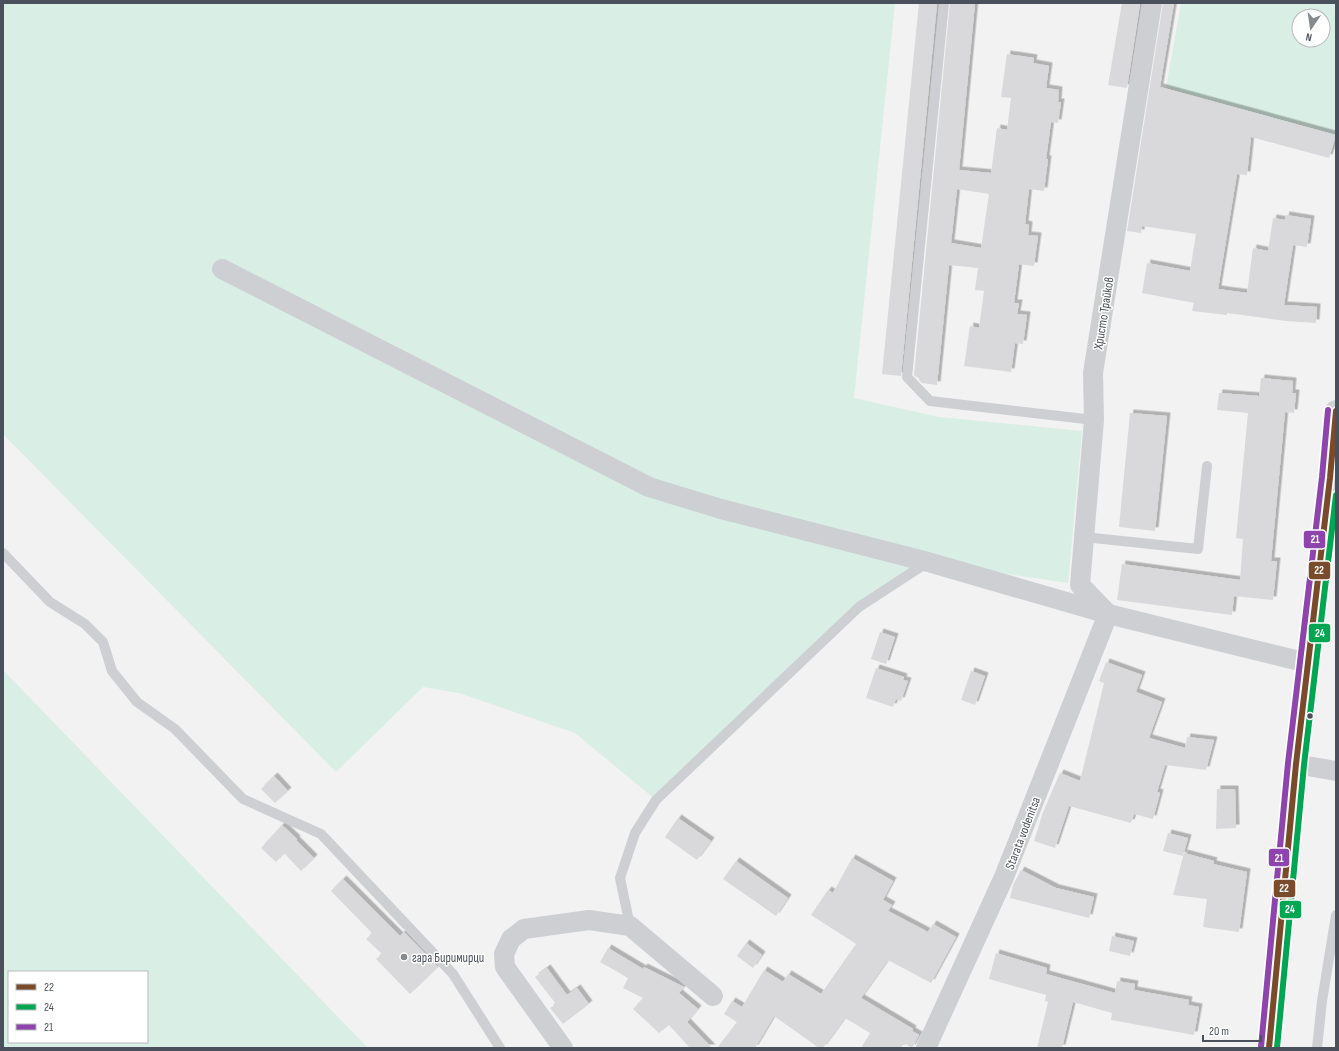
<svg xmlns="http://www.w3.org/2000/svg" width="1339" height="1051" font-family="'Sofia Sans Condensed',sans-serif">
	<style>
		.green { fill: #d9eee4; fill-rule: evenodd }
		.building { fill: #d9d9db; fill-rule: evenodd; filter: url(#shadow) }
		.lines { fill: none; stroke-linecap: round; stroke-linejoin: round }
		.lane { stroke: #cdcfd2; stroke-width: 10 }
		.street { stroke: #cdcfd2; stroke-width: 20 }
		.secondary { stroke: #ced0d3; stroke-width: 22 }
		.bus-1-casing { stroke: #fff; stroke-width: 9 }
		.bus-2-casing { stroke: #fff; stroke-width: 9 }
		.bus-3-casing { stroke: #fff; stroke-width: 9 }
		.bus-1 { stroke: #7a4b2a; stroke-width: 6 }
		.bus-2 { stroke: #00a651; stroke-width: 6 }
		.bus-3 { stroke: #8e44ad; stroke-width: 6 }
		.bus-dot { fill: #4a515c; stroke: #fff; stroke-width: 1.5 }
		.poi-dot { fill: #858990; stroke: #fff; stroke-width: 1.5 }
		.labels { text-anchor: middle; stroke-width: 3; stroke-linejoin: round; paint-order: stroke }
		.street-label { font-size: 13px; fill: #4a515c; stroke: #fff }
		.poi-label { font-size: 13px; fill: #4a515c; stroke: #fff; text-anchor: start }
		.line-badge { stroke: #fff; stroke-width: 1.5 }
		.badge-label { font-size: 11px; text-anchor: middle; font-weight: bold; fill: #fff }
	</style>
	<defs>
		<filter id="shadow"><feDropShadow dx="3.5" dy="-3.5" stdDeviation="0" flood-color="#0004"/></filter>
	</defs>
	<rect width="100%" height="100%" fill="#f2f2f2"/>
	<!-- green -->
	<g class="green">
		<polygon points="3,3 895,3 854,398 939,417 1082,431 1068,583 928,562 859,607 656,800 575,733 459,693 423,687 336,772 3,434"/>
		<path d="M1181,3H1336V135L1166,88ZM1299,16H1323V40H1299Z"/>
		<path d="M3,670L368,1048H3ZM9,972H147V1042H9Z"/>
	</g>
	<!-- building -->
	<g class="building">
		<polygon points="919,3 937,3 901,376 882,374"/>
		<path d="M950,3H975L959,170L991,173L997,128L1007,130L1011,98L1001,97L1007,54L1034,58L1033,63L1049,66L1046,88L1059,90L1058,102H1061L1058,123L1051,122L1046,159H1048L1044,191L1029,189L1025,224L1029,225L1028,235L1038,236L1034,266L1019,264L1014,303H1019L1017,314L1027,315L1023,344L1015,343L1011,372L964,366L970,326L979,328L984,291L975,290L978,268L949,265L937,385L922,383L919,380V378L916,377L914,375ZM957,189L989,194L981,248L951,243Z"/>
		<polygon points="1122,3 1140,4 1127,88 1108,85"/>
		<polygon points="1163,3 1174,3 1160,87 1336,135 1329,158 1251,137 1247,175 1237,174 1218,289 1247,293 1253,248 1268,251 1273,218 1285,220 1286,215 1311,219 1307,247 1293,245 1284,305 1317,307 1316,323 1286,321 1227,313 1227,315 1192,311 1194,303 1142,293 1147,263 1190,271 1196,234 1142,226 1141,233 1127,231"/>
		<polygon points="1261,378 1293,381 1292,393 1296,393 1294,413 1285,412 1271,561 1277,561 1273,600 1234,596 1232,615 1117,600 1122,564 1240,580 1243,539 1236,538 1248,413 1217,410 1219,393 1259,396"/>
		<polygon points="1130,413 1167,416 1155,531 1119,527"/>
		<polygon points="880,632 895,637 886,664 871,659"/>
		<polygon points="1106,662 1142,675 1136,692 1162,702 1149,738 1185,748 1187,737 1214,740 1206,770 1165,765 1157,792 1160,793 1153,819 1134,814 1131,823 1069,806 1055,848 1034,841 1043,812 1060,773 1080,781 1104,683 1099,681"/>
		<polygon points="876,668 904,677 903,680 908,681 901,701 896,699 893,707 866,698"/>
		<polygon points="971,671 985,676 975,705 961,700"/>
		<polygon points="274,776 288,791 275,803 261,789"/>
		<polygon points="1217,789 1235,789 1236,828 1216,829"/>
		<polygon points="678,818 711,841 697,860 665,837"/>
		<polygon points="282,825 297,839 296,840 314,858 301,871 284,853 276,862 261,848"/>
		<polygon points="1168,833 1188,838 1183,856 1163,851"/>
		<polygon points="1184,853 1214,861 1213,864 1247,872 1239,932 1203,927 1207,899 1173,895"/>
		<polygon points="852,858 893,881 883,900 892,905 888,911 928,932 933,924 956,937 931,983 888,960 861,998 913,1029 912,1031 919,1035 912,1048 904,1043 901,1048 861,1048 870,1033 845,1018 823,1048 819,1048 774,1016 755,1048 717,1048 737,1022 724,1014 732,1001 742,1007 764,970 783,982 788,974 821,994 856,944 811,915 828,890 833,893"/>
		<polygon points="736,861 788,898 776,916 723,879"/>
		<polygon points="1021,870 1056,888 1094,897 1089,918 1010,898 1013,885"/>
		<polygon points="343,879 400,936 404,932 438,967 410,994 376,959 382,954 366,939 372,933 331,891"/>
		<polygon points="1112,936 1134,941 1130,956 1109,951"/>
		<polygon points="746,943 762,955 753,968 737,956"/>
		<polygon points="608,948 643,969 644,967 684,987 679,993 698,1009 687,1022 712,1048 690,1048 669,1025 659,1033 633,1009 643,998 623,988 628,978 600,962"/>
		<polygon points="996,953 1047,968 1046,974 1115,993 1117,981 1135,984 1134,990 1189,1000 1188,1005 1199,1007 1194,1035 1111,1020 1112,1013 1073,1002 1062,1048 1037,1048 1048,1002 1045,1001 1046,995 989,979"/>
		<polygon points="547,968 567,995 577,988 589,1004 563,1024 550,1008 556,1004 535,977"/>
	</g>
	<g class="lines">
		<!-- lane -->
		<g class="lane">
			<polyline points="944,3 907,377 930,401 1094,420"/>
			<polyline points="1084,537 1198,549 1207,466"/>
			<polyline points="3,553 50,602 85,624 103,642 112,671 137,702 175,729 243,799 321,834 453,974 500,1048"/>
			<polyline points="630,926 620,878 635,833 656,800 859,607 928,562"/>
			<polyline points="1317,1048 1322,1001 1336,915"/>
		</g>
		<!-- street -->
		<g class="street">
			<polyline points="222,269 649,487 721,509 928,562 1108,614 1308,663"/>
			<polyline points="1296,764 1336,771"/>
			<polyline points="563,1048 505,967 504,954 511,939 524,929 589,920 630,926 713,996"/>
			<polyline points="926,1048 1004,877 1108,614 1080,585 1094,420 1093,373 1152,3"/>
		</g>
		<!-- secondary -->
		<polyline class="secondary" points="1269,1048 1296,764 1330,478 1336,411"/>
		<!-- bus-1 casing -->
		<g class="bus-1-casing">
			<polyline id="bus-1" points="1269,1048 1296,764 1330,478 1336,411"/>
		</g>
		<!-- bus-2 casing -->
		<g class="bus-2-casing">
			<polyline id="bus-2" points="1277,1048 1304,765 1336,495"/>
		</g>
		<!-- bus-3 casing -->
		<g class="bus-3-casing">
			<polyline id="bus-3" points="1261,1047 1288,763 1322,477 1328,410"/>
		</g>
		<!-- bus-1 -->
		<use href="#bus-1" class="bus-1"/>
		<!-- bus-2 -->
		<use href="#bus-2" class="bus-2"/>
		<!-- bus-3 -->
		<use href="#bus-3" class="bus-3"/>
	</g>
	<!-- markers -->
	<circle class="bus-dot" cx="1310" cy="716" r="3.5"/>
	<circle class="poi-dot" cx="404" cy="957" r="4"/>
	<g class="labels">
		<!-- street labels -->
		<g class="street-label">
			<text transform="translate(1103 313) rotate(-81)" y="5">Христо Трайков</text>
			<text transform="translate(1022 833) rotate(-69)" y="5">Starata vodenitsa</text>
		</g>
		<!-- poi labels -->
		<g class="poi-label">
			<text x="412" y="962">гара Биримирци</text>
		</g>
	</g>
	<g class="line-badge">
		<rect x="1303" y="530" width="23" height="19" rx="4" fill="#8e44ad"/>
		<rect x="1308" y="561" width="23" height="19" rx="4" fill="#7a4b2a"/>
		<rect x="1308" y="623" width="23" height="20" rx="4" fill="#00a651"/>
		<rect x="1268" y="848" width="22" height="19" rx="4" fill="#8e44ad"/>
		<rect x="1273" y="879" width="23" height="19" rx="4" fill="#7a4b2a"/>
		<rect x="1279" y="900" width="23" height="19" rx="4" fill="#00a651"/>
	</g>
	<g class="badge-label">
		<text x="1315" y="543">21</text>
		<text x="1319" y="574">22</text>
		<text x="1320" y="637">24</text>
		<text x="1279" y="862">21</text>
		<text x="1284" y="892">22</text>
		<text x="1290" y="913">24</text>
	</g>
	<!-- border -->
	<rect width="1339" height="1051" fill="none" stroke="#4a515c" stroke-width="8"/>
	<!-- legend -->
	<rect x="8" y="971" width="140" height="72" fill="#ffffff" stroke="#b7b9be"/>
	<rect x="16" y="984" width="20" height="6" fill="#7a4b2a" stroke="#b7b9be"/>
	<text x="44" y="991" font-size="12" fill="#4a515c">22</text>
	<rect x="16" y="1004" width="20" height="6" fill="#00a651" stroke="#b7b9be"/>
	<text x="44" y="1011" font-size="12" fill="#4a515c">24</text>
	<rect x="16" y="1024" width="20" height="6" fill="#8e44ad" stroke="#b7b9be"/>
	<text x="44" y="1031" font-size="12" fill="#4a515c">21</text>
	<!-- north arrow -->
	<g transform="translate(1311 28) rotate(193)"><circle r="19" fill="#ffffff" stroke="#b7b9be"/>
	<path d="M0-3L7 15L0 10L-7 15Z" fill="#858990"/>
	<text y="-6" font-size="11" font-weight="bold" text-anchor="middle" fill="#4a515c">N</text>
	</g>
	<!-- scale -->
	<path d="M1203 1035v6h58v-6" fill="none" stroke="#4a515c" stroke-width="2"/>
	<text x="1209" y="1035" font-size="12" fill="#4a515c" stroke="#ffffff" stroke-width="3" paint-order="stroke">20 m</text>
</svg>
